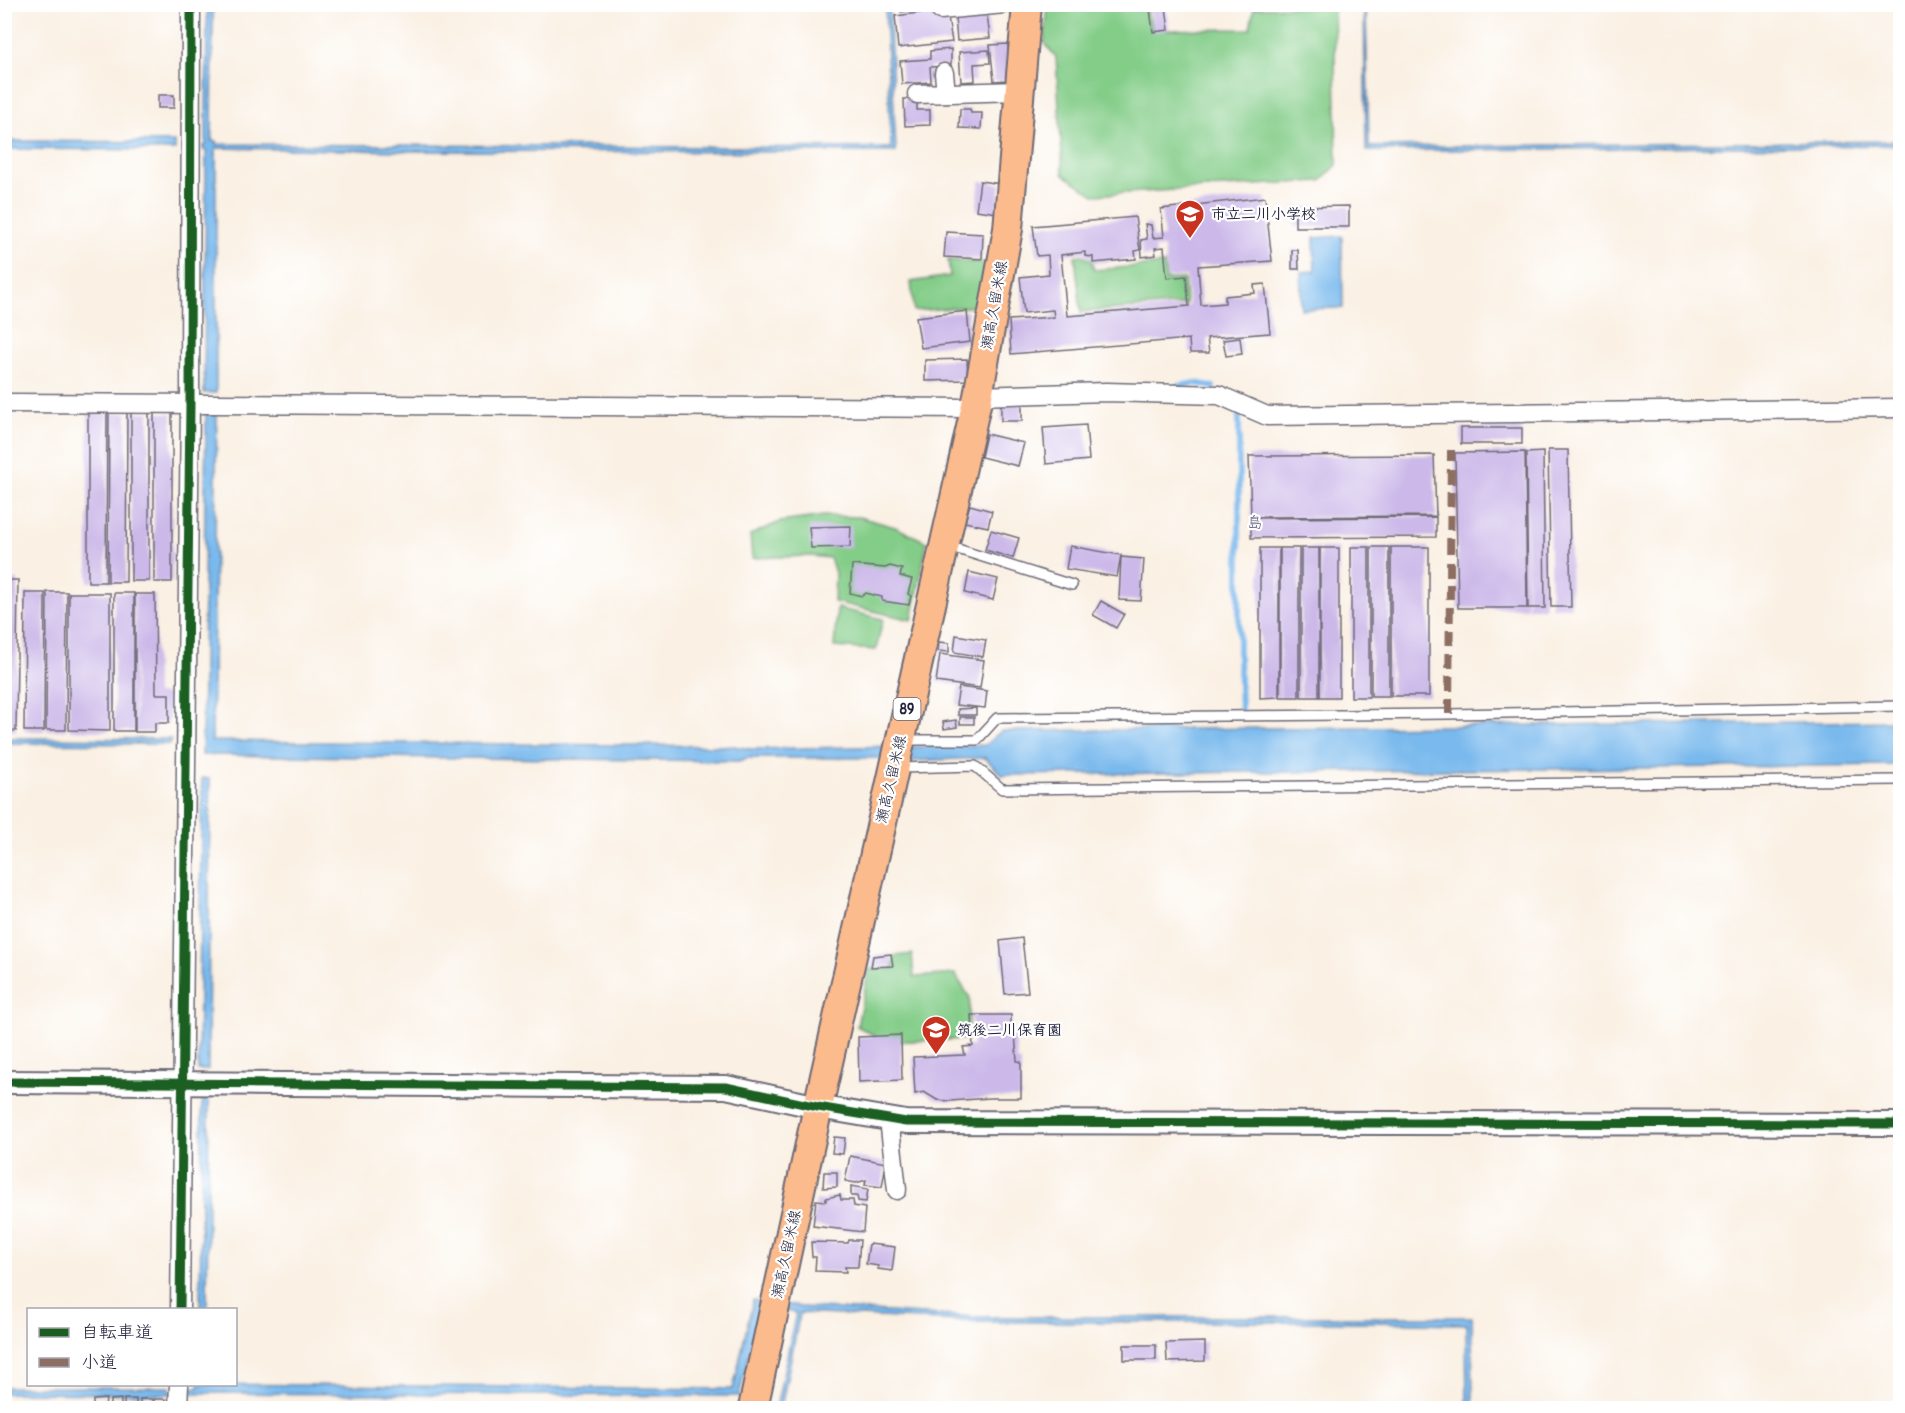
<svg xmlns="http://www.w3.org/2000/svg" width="1905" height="1413" font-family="Pangolin,'Klee One',sans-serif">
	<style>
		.green { fill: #84cd89; stroke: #537862; stroke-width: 1.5 }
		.water { fill: #79b9ed; stroke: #4e6e94; stroke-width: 1.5 }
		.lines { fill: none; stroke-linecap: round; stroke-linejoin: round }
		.stream { stroke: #79b9ed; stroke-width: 6 }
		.building { fill: #ccb9e9 }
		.service-casing { stroke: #6e6a76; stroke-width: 12 }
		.minor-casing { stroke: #6e6a76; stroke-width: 21 }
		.tertiary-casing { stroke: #6e6a76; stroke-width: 26 }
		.primary-casing { stroke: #6e6a76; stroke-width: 32 }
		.service { stroke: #fff; stroke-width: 9 }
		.minor { stroke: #fff; stroke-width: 18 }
		.tertiary { stroke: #fff; stroke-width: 22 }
		.primary { stroke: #fbbb8d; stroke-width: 28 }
		.quiet { stroke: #8d6e63; stroke-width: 8; stroke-dasharray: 15 8; stroke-linecap: butt }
		.cycleway-casing { stroke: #fff; stroke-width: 13 }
		.cycleway { stroke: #1b5e20; stroke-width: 9 }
		.labels { text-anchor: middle; stroke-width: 4.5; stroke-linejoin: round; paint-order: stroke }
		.shield { fill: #fff; stroke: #646476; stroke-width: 1.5 }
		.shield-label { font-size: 14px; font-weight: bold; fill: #22223b }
		.poi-label { font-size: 15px; font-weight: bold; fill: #22223b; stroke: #fff; text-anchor: start }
		.street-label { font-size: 15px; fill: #22223b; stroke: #fff }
		.neighbourhood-label { font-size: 16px; fill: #5e5778; stroke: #fff }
	</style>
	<rect width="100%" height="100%" fill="#fff"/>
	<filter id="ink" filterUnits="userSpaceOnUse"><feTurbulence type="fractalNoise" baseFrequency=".0167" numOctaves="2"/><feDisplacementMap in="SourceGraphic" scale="12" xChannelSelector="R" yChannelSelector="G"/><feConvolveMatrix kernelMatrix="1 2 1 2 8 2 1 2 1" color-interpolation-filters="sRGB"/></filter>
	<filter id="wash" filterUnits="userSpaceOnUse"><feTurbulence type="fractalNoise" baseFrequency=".008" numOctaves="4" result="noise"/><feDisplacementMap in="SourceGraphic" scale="24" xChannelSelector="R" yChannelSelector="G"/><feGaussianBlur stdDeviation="1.35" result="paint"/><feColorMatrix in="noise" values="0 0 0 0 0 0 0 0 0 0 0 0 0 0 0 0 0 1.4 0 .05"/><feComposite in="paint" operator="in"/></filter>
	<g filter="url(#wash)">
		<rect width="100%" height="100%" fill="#faf0e3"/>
		<!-- green -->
		<g class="green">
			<polygon points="1048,5 1146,5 1152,30 1250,29 1254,8 1334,5 1337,165 1321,181 1094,195 1063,174 1056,57 1044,43"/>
			<polygon points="1083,255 1085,258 1091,259 1094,270 1164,264 1166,280 1184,279 1186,304 1081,312 1075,256"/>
			<polygon points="948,260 988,263 981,306 914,311 911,282 950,276"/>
			<polygon points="824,516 859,517 895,527 927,542 912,620 834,602 835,573 830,558 810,556 752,558 750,535 780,522"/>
			<polygon points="837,608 883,619 876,650 834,647"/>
			<polygon points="912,954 914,977 955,974 970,998 968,1039 886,1042 857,1026 869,969 893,969 895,956"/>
		</g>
		<!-- water -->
		<g class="water">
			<polygon points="213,4 212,141 216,141 216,144 891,148 885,5 889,5 896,152 406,151 216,148 216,393 204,393 206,150 203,150 203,146 206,145 207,5"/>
			<polygon points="1364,5 1366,5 1369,147 1900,141 1900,145 1366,151"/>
			<polygon points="5,141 175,142 175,150 5,149"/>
			<polygon points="1342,236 1343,308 1301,309 1301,272 1315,271 1314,238"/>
			<polygon points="206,413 217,414 212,741 733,746 751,749 905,746 912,747 985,745 1001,731 1900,721 1900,765 1002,775 985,758 911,761 885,758 748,758 739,761 202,755"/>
			<polygon points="5,738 171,739 170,744 5,743"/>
			<polygon points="202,778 210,779 208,1070 198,1070"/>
			<polygon points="202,1098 209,1099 207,1310 200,1309"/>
			<polygon points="753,1300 801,1307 975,1317 1472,1317 1473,1408 1467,1408 1466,1324 1371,1322 979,1322 800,1313 781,1408 776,1408 796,1313 760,1307 739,1396 191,1393 191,1387 198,1388 199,1384 733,1389"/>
			<polygon points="5,1387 170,1387 171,1394 5,1393"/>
		</g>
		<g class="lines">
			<!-- stream -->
			<g class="stream">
				<polyline points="1179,386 1196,383 1213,387"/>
				<polyline points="1239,407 1239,658 1241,709"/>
			</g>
		</g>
		<g id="blocks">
			<!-- building -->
			<g class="building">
				<polygon points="900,4 931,4 931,8 901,12"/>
				<polygon points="1166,7 1169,30 1153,32 1150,9"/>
				<polygon points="935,11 948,18 952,42 898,48 895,16"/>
				<polygon points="987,14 990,38 957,41 955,17"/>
				<polygon points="1008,44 1008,80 994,81 990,45"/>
				<polygon points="951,49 951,66 930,67 931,82 902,84 900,61 930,59 930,51"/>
				<polygon points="989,50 990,63 974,64 975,81 961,82 959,52"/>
				<rect x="158" y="95" width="16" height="13"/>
				<polygon points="904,99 917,99 917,110 930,110 930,125 905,126"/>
				<polygon points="960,109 970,109 971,113 982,113 981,129 959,128"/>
				<polygon points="980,181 1001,184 997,213 976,210"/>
				<polygon points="1265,197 1272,261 1198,266 1201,305 1225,303 1225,296 1255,293 1254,285 1265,284 1270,333 1207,338 1209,353 1190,353 1189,339 1011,354 1009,320 1054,317 1053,310 1024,313 1020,277 1049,274 1048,255 1037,256 1033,226 1135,217 1140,250 1135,251 1136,259 1093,263 1093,257 1085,256 1085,252 1061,255 1067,316 1189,306 1186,276 1167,278 1164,247 1155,248 1156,255 1142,257 1141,240 1147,239 1145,224 1151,225 1153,238 1164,237 1161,209"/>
				<polygon points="1349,206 1349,227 1295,227 1295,207"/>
				<polygon points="946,232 983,234 982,259 944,257"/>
				<polygon points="1292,250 1298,250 1299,269 1292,269"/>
				<polygon points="967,311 970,342 921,348 916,317"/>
				<polygon points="1240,338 1242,354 1226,356 1223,340"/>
				<polygon points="967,359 968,380 925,381 925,360"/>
				<rect x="1001" y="404" width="21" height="17"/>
				<rect x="131" y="412" width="18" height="169"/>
				<polygon points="88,413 107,413 106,582 88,582"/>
				<polygon points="109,413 127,413 126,582 108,582"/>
				<rect x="154" y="413" width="18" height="169"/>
				<polygon points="1086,425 1089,460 1046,464 1043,428"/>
				<rect x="1461" y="428" width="61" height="16"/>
				<polygon points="986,434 1024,443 1018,466 981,457"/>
				<polygon points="1548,450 1568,450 1571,607 1551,607"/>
				<polygon points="1525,452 1527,608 1458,608 1455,453"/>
				<polygon points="1543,452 1545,608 1528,608 1526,453"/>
				<polygon points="1434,455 1436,516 1251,517 1249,456"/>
				<polygon points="970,505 992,511 988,527 965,522"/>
				<polygon points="1436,517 1436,537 1251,538 1251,518"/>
				<polygon points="851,526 850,547 811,548 809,527"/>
				<polygon points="991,530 1019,538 1013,558 985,550"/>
				<polygon points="1070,546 1121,555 1117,577 1066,569"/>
				<rect x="1351" y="547" width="18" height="150"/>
				<rect x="1371" y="547" width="18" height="149"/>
				<rect x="1391" y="547" width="38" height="149"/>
				<polygon points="1260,548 1279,548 1279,697 1260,698"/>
				<rect x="1280" y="548" width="19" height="149"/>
				<rect x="1301" y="548" width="18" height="149"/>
				<rect x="1320" y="548" width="19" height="149"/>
				<polygon points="1121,557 1144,559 1141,601 1119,600"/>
				<polygon points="852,565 885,568 890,566 902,569 900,576 912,579 908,594 911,596 909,605 882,601 882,597 866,593 862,596 850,593"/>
				<polygon points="969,572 998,579 993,600 965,593"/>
				<polygon points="5,580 18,580 16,731 4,730"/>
				<polygon points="47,592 67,592 66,730 46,730"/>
				<polygon points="25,593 45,593 44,731 24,731"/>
				<polygon points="69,593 110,593 110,731 69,730"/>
				<rect x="114" y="593" width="20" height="138"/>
				<polygon points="135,594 155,594 156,694 169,694 169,723 155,723 155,732 135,732"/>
				<polygon points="1101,601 1124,614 1116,628 1093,615"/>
				<polygon points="956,635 986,640 983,657 954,652"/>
				<polygon points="939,642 949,643 949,652 938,651"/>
				<polygon points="940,654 984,660 980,688 936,682"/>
				<polygon points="959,687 987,691 985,708 956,705"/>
				<polygon points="976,708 976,715 958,715 958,709"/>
				<rect x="960" y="717" width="14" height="7"/>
				<polygon points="956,720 957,727 944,729 943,722"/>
				<polygon points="1022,938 1028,992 1005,994 1000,941"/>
				<polygon points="891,954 893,966 871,967 873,956"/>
				<polygon points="971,1015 1011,1015 1011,1033 1015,1033 1017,1061 1021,1062 1021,1098 990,1098 950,1101 937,1100 924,1092 915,1094 913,1057 965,1055 963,1047 973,1046"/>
				<polygon points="901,1035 902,1080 859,1082 858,1037"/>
				<polygon points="834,1137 845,1138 843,1154 832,1153"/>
				<polygon points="850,1156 886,1163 882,1187 865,1185 866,1180 856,1183 845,1181"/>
				<polygon points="824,1172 837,1172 837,1187 823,1188"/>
				<polygon points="851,1186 868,1189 866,1202 858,1201 857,1196 851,1196"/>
				<polygon points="840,1195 841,1200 853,1200 854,1206 865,1208 863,1232 813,1226 816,1200 826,1201 826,1198"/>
				<polygon points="849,1240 860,1240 858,1267 845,1267 846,1272 815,1271 816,1257 812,1257 811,1242 848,1243"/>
				<polygon points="869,1244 895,1247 892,1271 878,1269 878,1266 866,1264"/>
				<polygon points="1205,1342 1205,1361 1167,1362 1166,1343"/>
				<rect x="1124" y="1345" width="32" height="15"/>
				<polygon points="106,1399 105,1408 93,1408 93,1400"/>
				<polygon points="121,1399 121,1408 110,1408 110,1400"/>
				<rect x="124" y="1399" width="12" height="9"/>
				<polygon points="140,1399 152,1399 151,1408 140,1408"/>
				<rect x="154" y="1399" width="12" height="9"/>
			</g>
		</g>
	</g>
	<g filter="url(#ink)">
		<use href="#blocks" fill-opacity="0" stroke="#6e6a76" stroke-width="1.5"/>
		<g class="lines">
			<!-- service casing -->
			<g class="service-casing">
				<g id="service">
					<polyline points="948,546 1072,585"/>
					<polyline points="904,740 977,740 997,718 1449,714 1900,706"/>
					<polyline points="899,768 975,766 1002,789 1900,780"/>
				</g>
			</g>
			<!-- minor casing -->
			<g class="minor-casing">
				<g id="minor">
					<polyline points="940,10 1005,4"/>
					<polyline points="944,73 946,93"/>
					<polyline points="917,94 1019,91"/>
					<polyline points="978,396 1106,392 1219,395 1267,416 1900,408"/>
					<polyline points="4,403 975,408"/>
					<polyline points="889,1119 897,1190"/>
					<polyline points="180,1310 190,403 191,4"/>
					<polyline points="178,1408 179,1384"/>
				</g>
			</g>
			<!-- tertiary casing -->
			<g class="tertiary-casing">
				<polyline id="tertiary" points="4,1082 726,1087 818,1107 906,1122 1900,1124"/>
			</g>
			<!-- primary casing -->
			<g class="primary-casing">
				<polyline id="primary" points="753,1408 818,1107 978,396 1008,229 1027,4"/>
			</g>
			<!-- service -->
			<use href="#service" class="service"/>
			<!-- minor -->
			<use href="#minor" class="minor"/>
			<!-- tertiary -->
			<use href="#tertiary" class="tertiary"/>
			<!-- primary -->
			<use href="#primary" class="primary"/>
			<!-- quiet -->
			<g class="quiet">
				<polyline points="4,575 5,575"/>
				<polyline points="1449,714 1451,450"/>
			</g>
			<!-- cycleway casing -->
			<g class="cycleway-casing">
				<g id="cycleway">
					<polyline points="4,1082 726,1087 818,1107 906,1122 1900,1124"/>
					<polyline points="180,1310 190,403 191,4"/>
				</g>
			</g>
			<!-- cycleway -->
			<use href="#cycleway" class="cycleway"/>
		</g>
	</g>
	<!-- icons -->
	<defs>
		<g id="school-pin" transform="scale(1.5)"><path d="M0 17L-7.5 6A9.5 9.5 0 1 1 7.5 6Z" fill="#c8321e" stroke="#fff"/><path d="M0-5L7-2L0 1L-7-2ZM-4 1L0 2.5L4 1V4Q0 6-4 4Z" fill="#fff"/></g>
	</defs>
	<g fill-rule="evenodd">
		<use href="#school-pin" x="1190" y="214"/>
		<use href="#school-pin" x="936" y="1030"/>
	</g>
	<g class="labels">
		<!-- shield labels -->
		<rect class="shield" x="893.5" y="698" width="27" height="22" rx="4.5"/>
		<g class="shield-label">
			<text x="907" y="714">89</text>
		</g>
		<!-- poi labels -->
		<g class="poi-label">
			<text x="1211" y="219">市立二川小学校</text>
			<text x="957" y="1035">筑後二川保育園</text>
		</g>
		<!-- street labels -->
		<g class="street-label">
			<text transform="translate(994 305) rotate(-80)" y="5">瀬高久留米線</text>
			<text transform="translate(891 779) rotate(-77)" y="5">瀬高久留米線</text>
			<text transform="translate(786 1254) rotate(-78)" y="5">瀬高久留米線</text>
		</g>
		<!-- neighbourhood labels -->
		<g class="neighbourhood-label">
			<text x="1255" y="528">島</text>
		</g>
	</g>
	<!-- margin -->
	<rect width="1905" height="1413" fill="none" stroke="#fff" stroke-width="24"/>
	<!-- legend -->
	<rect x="27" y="1308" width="210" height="78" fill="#ffffff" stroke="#a7a7b1" stroke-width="1.5"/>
	<rect x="39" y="1328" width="30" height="9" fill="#1b5e20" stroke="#a7a7b1" stroke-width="1.5"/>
	<text x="81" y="1338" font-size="18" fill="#22223b">自転車道</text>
	<rect x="39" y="1358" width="30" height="9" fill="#8d6e63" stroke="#a7a7b1" stroke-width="1.5"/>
	<text x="81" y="1368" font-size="18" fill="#22223b">小道</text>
</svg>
